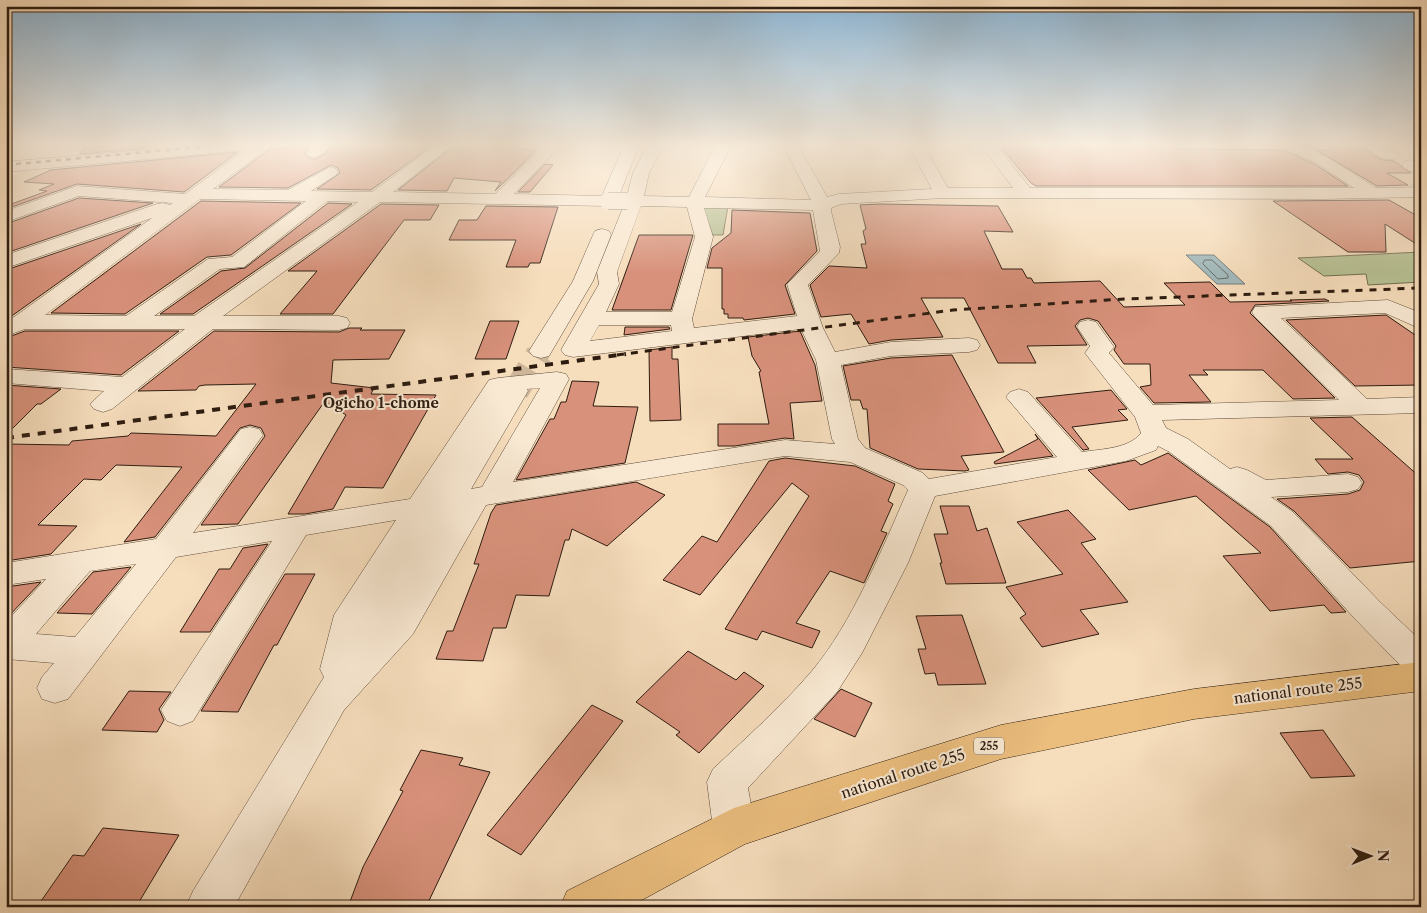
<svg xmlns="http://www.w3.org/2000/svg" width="1427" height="913" font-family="'Libre Caslon Text',serif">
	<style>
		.green { fill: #b7c294; stroke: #726f52 }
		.water { fill: #a2b9bc; stroke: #737a77 }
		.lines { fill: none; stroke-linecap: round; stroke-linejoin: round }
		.shore { stroke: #686a66; stroke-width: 1 }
		.building { fill: #d8917b; stroke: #2d1c10 }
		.minor-tunnel-far1 { stroke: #ceb69a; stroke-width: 21; stroke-dasharray: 21 11; stroke-linecap: butt }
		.minor-tunnel { stroke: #ceb69a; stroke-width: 26; stroke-dasharray: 26 13; stroke-linecap: butt }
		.minor-casing { stroke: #5f4c3b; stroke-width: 1 }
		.highway-casing { stroke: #2d1c10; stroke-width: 1 }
		.minor { fill: #f9e9d3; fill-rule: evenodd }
		.highway { fill: #ebbe7e; fill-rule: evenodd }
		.rail-far2 { stroke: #2d1c10; stroke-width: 2.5; stroke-dasharray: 5 5; stroke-linecap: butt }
		.rail-far1 { stroke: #2d1c10; stroke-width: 3; stroke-dasharray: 7 7; stroke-linecap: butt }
		.rail { stroke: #2d1c10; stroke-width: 4; stroke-dasharray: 8 8; stroke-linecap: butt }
		.minor-bridge-casing { stroke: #5f4c3b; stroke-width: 18; stroke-linecap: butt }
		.minor-bridge { stroke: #f9e9d3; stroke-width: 17 }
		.labels { text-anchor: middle; stroke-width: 4; stroke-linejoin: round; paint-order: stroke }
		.shield { fill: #f9e9d3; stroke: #6a5a4a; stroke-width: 1 }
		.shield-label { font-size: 11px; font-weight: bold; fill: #2d1c10 }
		.neighbourhood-label { font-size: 14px; font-weight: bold; fill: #2d1c10; stroke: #f9e9d3 }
		.near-street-label { font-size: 15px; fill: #2d1c10; stroke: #f9e9d3 }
	</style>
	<rect width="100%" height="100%" fill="#f6ddbc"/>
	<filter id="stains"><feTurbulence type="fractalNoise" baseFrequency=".004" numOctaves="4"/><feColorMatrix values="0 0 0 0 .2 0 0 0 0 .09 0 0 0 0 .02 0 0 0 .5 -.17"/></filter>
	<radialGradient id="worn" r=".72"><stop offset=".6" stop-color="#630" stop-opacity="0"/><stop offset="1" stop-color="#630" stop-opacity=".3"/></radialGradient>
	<!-- green -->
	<g class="green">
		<polygon points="701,205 728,206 723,235 710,235"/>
		<polygon points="1421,252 1421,282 1368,285 1366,274 1324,276 1298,258"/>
	</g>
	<!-- water -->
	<polygon class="water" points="1186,255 1214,255 1245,284 1217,284"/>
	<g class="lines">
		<!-- shore -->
		<polygon class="shore" points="1205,260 1212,260 1228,275 1228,278 1218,279 1203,264"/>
	</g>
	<!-- building -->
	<g class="building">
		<polygon points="110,145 151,145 145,148 80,154 84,148"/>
		<polygon points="344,145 433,145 371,190 317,189 340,173 338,168 331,165 288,188 219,187 270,149 310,146 305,154 309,158 315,159 325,154 331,146"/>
		<polygon points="455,145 517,145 513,148 537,150 495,191 501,182 454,178 447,191 398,190"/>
		<polygon points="999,145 1176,145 1179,149 1284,150 1316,165 1348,186 1036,186 1031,183"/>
		<polygon points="1324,145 1362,145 1373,155 1383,160 1394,161 1411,173 1387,173 1408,185 1377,186 1317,150 1332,150"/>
		<polygon points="238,152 184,192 77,184 6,209 6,206 47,191 39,190 54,184 24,182 51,170"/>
		<polygon points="545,164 553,165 530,192 518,192"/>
		<polygon points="79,198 153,203 6,253 6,224"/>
		<polygon points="1389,200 1421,218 1421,247 1385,224 1386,252 1348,252 1273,201"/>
		<polygon points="201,201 301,203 231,255 207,257 125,314 51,313"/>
		<polygon points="328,203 352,204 193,314 160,314 221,271 245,268"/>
		<polygon points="381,204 439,205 430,220 404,220 333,314 280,314 317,271 288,271"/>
		<polygon points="880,204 998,206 1013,232 984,231 1002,269 1022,269 1027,278 1031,278 1034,283 1100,281 1124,307 1185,305 1164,283 1210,282 1230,302 1292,301 1290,300 1325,299 1329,301 1255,305 1250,313 1335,398 1293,399 1263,370 1203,370 1208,375 1189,375 1211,402 1154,403 1140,387 1151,385 1150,364 1124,364 1114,350 1116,346 1098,321 1088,318 1080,320 1075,326 1087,345 1027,346 1036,363 998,363 964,298 921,298 943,337 891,340 869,344 851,314 821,317 810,285 829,266 867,268 861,244 866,244 863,231 866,229 860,205"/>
		<polygon points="486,206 558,207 540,263 530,263 528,267 506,267 516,240 449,240 459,220 477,220"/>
		<polygon points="732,210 810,213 817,251 785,285 795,314 744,320 743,318 728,318 728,314 724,314 724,309 722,309 722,268 707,268 712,248 731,233"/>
		<polygon points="141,224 13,315 6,319 6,270"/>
		<polygon points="639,235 693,235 671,310 612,310"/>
		<polygon points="1386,315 1421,339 1421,385 1355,386 1286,320"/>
		<polygon points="490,321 519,321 506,359 475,359"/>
		<polygon points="625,327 669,327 670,329 624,335"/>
		<polygon points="349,328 362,328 360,330 405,330 389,359 333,360 331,383 374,388 371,394 436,395 383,488 345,487 333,509 305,514 288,514 346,415 325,401 238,524 201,525 265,436 261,428 250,425 240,428 155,537 124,542 182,467 116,465 101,480 84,479 38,525 77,526 51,554 6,561 6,444 69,445 72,441 128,436 131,433 216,436 256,384 205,385 199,386 196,390 138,391 214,331 339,332"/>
		<polygon points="25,331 179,331 121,375 6,367 6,338"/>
		<polygon points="800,331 815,365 822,401 790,403 794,439 785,438 735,446 718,446 718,424 769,424 759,372 761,371 752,356 748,337"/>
		<polygon points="672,347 672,359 678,359 681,420 650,421 649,350"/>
		<polygon points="952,355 1004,452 961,456 969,470 965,471 918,469 870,448 867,409 863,409 860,400 851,400 843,366 891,358"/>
		<polygon points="572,381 599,382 593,406 638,407 625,463 516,480 550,419 554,419 561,402 566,402"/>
		<polygon points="6,385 61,389 41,404 37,404 6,435"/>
		<polygon points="1111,390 1127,409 1118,410 1128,420 1072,427 1089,449 1083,450 1036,398"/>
		<polygon points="1352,417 1421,478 1421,561 1350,568 1294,511 1277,499 1348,494 1360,490 1364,482 1359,475 1348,472 1328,474 1315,459 1353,459 1310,418"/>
		<polygon points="1035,434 1053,456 995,464 994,462 1038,439"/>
		<polygon points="1168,453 1270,527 1346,612 1331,613 1324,605 1270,611 1223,556 1261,553 1196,496 1129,510 1088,470 1135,460 1141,465"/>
		<polygon points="785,458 855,466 895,484 888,501 893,504 881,531 887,533 864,583 830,571 796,623 820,631 812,648 762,631 757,640 725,629 809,496 792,483 700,595 663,580 702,536 717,542 769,461"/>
		<polygon points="636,482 665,495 607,546 572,529 569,540 565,540 549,596 516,595 506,628 493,628 483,661 436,659 447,631 453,631 479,564 474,564 491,513 496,505"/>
		<polygon points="940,506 969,506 977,531 987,528 1006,583 946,584 940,563 942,563 934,534 948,534"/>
		<polygon points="1068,510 1096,539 1081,543 1128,602 1080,610 1099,634 1042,647 1020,618 1026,614 1006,587 1063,574 1017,522"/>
		<polygon points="268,544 210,632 180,632 219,569 230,569 243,548"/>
		<polygon points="131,567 92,614 57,613 93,572"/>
		<polygon points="285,574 315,574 277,645 274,645 238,712 201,711"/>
		<polygon points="41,582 6,619 6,587"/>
		<polygon points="962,615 986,684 938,685 935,673 925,674 918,649 926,649 916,616"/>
		<polygon points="688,651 736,680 744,672 764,686 699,753 676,735 680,732 636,702"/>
		<polygon points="841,689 872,703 855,737 814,719"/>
		<polygon points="129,691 171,692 159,709 164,720 157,732 102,730"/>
		<polygon points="592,705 623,721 521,855 487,835"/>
		<polygon points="1323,730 1355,776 1311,778 1280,733"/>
		<polygon points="421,750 463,758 459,765 490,772 426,907 348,907 363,867 403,791 400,790"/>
		<polygon points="103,828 179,835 136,907 37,907 73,855 84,856"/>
	</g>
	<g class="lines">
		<!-- minor-tunnel-far1 -->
		<polyline class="minor-tunnel-far1" points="538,355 541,351"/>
		<!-- minor-tunnel -->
		<polyline class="minor-tunnel" points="516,391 539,354"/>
		<!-- minor casing -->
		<g class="minor-casing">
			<g id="minor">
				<path d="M203,145H272L213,189L288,190L330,167L336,169L338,172L336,175L311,191L372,192L436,145H453L393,192L495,194L545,145H561L514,194L602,196L624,145H639L617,201L614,205L608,206L380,202L223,316H339L347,318L350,323L347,328L339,330L213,329L112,409L103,412L94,409L90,404L104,391L6,383V369L122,377L185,329H25L6,336V321L14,317L152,218L6,268V255L157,204L163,203L170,205L173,203L79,196L6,222V211L77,186L185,194L245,150L6,172V162ZM200,199L306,201L232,257L208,259L126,316L45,315ZM327,201L358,202L194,316H154L220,269L244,267Z"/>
				<path d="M314,145H330C325,153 318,159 309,156L306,153Z"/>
				<path d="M648,145H663L649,173L644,196L689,197L714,148L713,145H728L730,148L705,197L811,200L783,145H798L827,197L839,194L932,189L908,145H923L948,188H1013L981,145H996L1030,188H1354L1317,163L1285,148L1283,145H1302L1327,157L1376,188L1421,187V197L1323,199L943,198L841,204L831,208V211L840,247L839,253L808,285L823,328L835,352L891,342L969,338L977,340L980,345L977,350L969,352L891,356L841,365L858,439L865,448L923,473L929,479L1057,457L1006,397L1010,392L1019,389L1028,392L1082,452C1101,449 1129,449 1141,433L1135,417L1085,353L1090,346L1077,327L1080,322L1088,320L1096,322L1114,347L1109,353L1153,405L1339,400L1255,317L1252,312L1255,307L1388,300L1421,313V329L1385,313L1281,318L1367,399L1421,397V413L1162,420L1166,428L1188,439L1230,469L1237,467L1247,470L1266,480L1348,474L1358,477L1362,483L1358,489L1348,492L1271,497L1293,512L1380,602L1421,641V677L1408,673L1356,620L1271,526L1168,451L1158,446L1156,450L1126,461L935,496L908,563L862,653L837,692L748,788L755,828L749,842L734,848L719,842L713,828L707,782L713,769C746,738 781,707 811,672C852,624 882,549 908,490L903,485L850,462L785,456L486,505L413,634L344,710L234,907H186L193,891L324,677L320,669L334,615L396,520L306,535L193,721L180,726L167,721L161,710L272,541L176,557L68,699L55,703L42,699L37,688L42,677L54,663L6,659V622L46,579L6,585V563L156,539L241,429L250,427L259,429L263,435L193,533L410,499L489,380L498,378L557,372L566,374L569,379L513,482L785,440L835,444L832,439L816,360L801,329L573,357L565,355L561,350L599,284L597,272L624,205L618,201L621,197L627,196L633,173ZM641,206L687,207L695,237L672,312H606L619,284L617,272ZM704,208L813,210L820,251L787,284L797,316L694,328L692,319L713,237ZM599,325H671L672,331L590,341ZM540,388L482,487L471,489L528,391L527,389ZM136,564L75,637L36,634L90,571Z"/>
				<path d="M1364,145H1382L1399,156L1396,159C1386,162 1370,153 1364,145Z"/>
				<polygon points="1410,160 1421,164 1421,176 1404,168 1402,165 1404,162"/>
				<polygon points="602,229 609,231 611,235 593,281 549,356 541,358 533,356 529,351 573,281 593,235 595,231"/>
			</g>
		</g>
		<!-- highway casing -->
		<g class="highway-casing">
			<polygon id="highway" points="1421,662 1421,691 1194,719 1001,759 745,844 629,907 560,907 567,891 734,808 1001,725 1194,689"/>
		</g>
		<!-- minor -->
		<use href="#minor" class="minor"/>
		<!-- highway -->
		<use href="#highway" class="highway"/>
		<!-- rail-far2 -->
		<polyline class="rail-far2" points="6,165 221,145"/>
		<!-- rail-far1 -->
		<polyline class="rail-far1" points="617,355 953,310 1124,299 1421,288"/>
		<!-- rail -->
		<polyline class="rail" points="6,438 626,354"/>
		<!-- minor-bridge casing -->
		<g class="minor-bridge-casing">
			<polyline id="minor-bridge" points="608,201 627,201"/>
		</g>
		<!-- minor-bridge -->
		<use href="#minor-bridge" class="minor-bridge"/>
	</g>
	<!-- sky -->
	<linearGradient id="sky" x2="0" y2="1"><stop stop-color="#8cb6d6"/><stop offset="0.53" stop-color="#fbf0e1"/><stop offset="1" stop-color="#fbf0e1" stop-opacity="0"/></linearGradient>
	<rect width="1427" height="273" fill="url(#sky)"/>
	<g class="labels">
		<!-- shield labels -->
		<rect class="shield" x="974" y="737.5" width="30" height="17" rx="4"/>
		<g class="shield-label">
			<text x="989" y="750">255</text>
		</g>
		<!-- neighbourhood labels -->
		<g class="neighbourhood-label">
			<text x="381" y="408">Ogicho 1-chome</text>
		</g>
		<!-- near-street labels -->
		<g class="near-street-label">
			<text transform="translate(1298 691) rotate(-7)" y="5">national route 255</text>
			<text transform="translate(903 774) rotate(-18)" y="5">national route 255</text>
		</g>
	</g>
	<!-- margin -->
	<rect width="1427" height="913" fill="none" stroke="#f6ddbc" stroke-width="25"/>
	<rect x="8" y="8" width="1412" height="898" fill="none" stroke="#2d1c10" stroke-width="2.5"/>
	<rect x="12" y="12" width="1402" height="888" fill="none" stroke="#2d1c10"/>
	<!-- north arrow -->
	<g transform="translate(1370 856) rotate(89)" stroke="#f9e9d3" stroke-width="4" paint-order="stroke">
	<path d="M0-4L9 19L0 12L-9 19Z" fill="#2d1c10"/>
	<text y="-8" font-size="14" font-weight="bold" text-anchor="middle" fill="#2d1c10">N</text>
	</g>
	<rect width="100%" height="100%" filter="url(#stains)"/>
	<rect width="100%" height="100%" fill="url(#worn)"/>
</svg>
